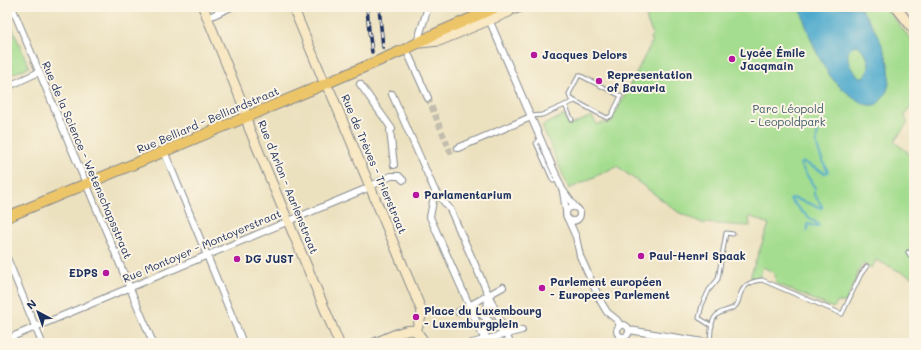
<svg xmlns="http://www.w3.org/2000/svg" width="921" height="350" font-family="Mali,sans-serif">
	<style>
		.green { fill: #a4dd8f; stroke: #608676 }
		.water { fill: #4faacd; stroke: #356c96; fill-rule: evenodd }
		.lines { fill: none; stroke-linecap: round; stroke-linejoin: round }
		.stream { stroke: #4faacd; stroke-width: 2 }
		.street-tunnel { stroke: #c2bdac; stroke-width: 6; stroke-dasharray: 6 3; stroke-linecap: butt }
		.lane-casing { stroke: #84888e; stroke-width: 5 }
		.street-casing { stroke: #84888e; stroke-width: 8 }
		.secondary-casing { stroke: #84888e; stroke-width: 11 }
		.primary-casing { stroke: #84888e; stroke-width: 12 }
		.lane { stroke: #fff; stroke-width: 3 }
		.street { stroke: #fff; stroke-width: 6 }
		.secondary { stroke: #f8e8c3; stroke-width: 9 }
		.primary { stroke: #edc569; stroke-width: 10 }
		.rail-casing { stroke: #1b2f5e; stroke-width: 3.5 }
		.rail { stroke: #fcf5e5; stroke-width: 2; stroke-dasharray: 6; stroke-linecap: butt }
		.poi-dot { fill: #b5179e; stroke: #fcf5e5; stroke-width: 1.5 }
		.labels { text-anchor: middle; stroke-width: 4; stroke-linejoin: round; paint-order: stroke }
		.poi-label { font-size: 11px; font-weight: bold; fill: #1b2f5e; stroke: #fcf5e5; text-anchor: start }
		.park-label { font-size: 11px; fill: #3d5a6a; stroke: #fcf5e5 }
		.street-label { font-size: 11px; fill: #1b2f5e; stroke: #fcf5e5 }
	</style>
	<rect width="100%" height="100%" fill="#fcf5e5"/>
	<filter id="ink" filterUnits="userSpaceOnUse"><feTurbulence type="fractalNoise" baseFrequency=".025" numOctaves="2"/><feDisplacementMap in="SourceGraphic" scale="8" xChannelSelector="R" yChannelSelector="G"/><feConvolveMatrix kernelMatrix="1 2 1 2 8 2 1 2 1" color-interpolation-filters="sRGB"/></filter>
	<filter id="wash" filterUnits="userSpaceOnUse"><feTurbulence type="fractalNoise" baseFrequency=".012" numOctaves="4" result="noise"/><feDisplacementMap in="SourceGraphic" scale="16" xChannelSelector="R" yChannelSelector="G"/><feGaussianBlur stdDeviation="0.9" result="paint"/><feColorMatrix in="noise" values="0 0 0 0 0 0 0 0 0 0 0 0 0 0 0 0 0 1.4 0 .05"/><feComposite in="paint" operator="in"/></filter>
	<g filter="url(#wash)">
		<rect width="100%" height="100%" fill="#ece1bf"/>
		<!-- green -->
		<g class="green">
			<path d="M644,7H885L914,43V107L908,109L905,114L906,120L908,122L894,142L908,152L907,154L914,157V278L876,260L872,268L862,264L846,302H838L833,308L775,283C778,273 771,271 763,267L759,278L751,279V274L769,224L749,216L750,226L702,223L678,212L617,166L569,189L542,126L564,115L569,126L592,116L596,124L611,122L652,42L650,38L653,34L648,24Z"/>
			<polygon points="7,15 29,67 7,76"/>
		</g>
		<!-- water -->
		<path class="water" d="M800,7H859C875,26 901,72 884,96C881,100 878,105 873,105C865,106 859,101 853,97C845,91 837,85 831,77C818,60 806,28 800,7ZM855,45L859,46C867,55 874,67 864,77H860C850,71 841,52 855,45Z"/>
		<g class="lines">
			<!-- stream -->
			<g class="stream">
				<path d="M815,188L800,164L803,162L825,173L828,172C823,161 815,148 817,136C818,131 822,126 822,121C822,115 818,113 819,106"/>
				<polyline points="807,231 808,228 807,225 808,224 816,226 819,225 801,211 790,199 793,198 822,208 822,206 814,194 814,192"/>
			</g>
		</g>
	</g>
	<g filter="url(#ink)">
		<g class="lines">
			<!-- street-tunnel -->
			<polyline class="street-tunnel" points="428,98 450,151 458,148"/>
			<!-- lane casing -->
			<g class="lane-casing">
				<g id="lane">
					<polyline points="565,105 575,101 607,118 611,116 621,96 579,75 569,94 570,98 575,101"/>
					<polyline points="532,116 542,115 565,105 572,120"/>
					<polyline points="541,139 536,143 552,179 553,181 558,180"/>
					<polyline points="913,157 914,156"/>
					<polyline points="908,252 914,262"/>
					<polyline points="115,253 122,249"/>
					<polyline points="712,326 699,318 702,305 709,290 718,279 726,233 733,234"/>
					<path d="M710,343C711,334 710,319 718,314C725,309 733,311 737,304C739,301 739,297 740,295C744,284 752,281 762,280L842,314L861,274L867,266"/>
				</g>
			</g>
			<!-- street casing -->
			<g class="street-casing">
				<g id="street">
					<polyline points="12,7 153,343"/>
					<polyline points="488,17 562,189 575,207"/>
					<polyline points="207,18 231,7"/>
					<polyline points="417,43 428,7"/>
					<polyline points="406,49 428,98"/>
					<polyline points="360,84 392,129 390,130 394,165"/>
					<polyline points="7,87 39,72"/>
					<polyline points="392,94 435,191 450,209 510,343"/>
					<polyline points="458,148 531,117"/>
					<polyline points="164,151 243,343"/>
					<polyline points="435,191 430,217 486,343"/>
					<polyline points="563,192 566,211"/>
					<circle cx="573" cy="214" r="7"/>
					<polyline points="568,219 576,237 580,256 601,302 607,312 617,320 620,325"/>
					<polyline points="7,258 42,343"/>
					<polyline points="471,306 504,333"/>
					<polyline points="458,312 503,287"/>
					<circle cx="623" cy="331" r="6"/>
					<polyline points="629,330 710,343"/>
					<polyline points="485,338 488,297"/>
					<polyline points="7,339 363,190 391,176 399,176 403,180"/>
					<polyline points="472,343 522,330"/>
				</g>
			</g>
			<!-- secondary casing -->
			<g class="secondary-casing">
				<g id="secondary">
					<polyline points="203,7 243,105 249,128 339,343"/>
					<polyline points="293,7 325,84 331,93 421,309 422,314 416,331"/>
					<polyline points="896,7 914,30"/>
					<polyline points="515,9 521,7"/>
					<polyline points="420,43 439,41 509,12"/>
					<path d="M375,343C383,340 407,327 415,331C419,333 422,339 425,343"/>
				</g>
			</g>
			<!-- primary casing -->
			<g class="primary-casing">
				<polyline id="primary" points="7,217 325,84 406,49 435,34 497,7"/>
			</g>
			<!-- lane -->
			<use href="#lane" class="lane"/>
			<!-- street -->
			<use href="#street" class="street"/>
			<!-- secondary -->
			<use href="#secondary" class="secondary"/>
			<!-- primary -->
			<use href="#primary" class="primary"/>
			<!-- rail casing -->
			<g class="rail-casing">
				<g id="rail">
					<polyline points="367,7 369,31 372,52"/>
					<polyline points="379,7 383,47"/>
				</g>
			</g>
			<!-- rail -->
			<use href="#rail" class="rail"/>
		</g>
	</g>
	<!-- markers -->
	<g class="poi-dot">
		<circle cx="534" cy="55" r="4"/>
		<circle cx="732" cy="59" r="4"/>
		<circle cx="599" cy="81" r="4"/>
		<circle cx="416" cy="195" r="4"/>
		<circle cx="641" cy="256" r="4"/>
		<circle cx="237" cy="259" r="4"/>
		<circle cx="106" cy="273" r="4"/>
		<circle cx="542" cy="288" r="4"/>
		<circle cx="416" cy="317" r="4"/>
	</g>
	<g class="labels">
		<!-- poi labels -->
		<g class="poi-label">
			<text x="740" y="57">Lycée Émile<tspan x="740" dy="13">Jacqmain</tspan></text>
			<text x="542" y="59">Jacques Delors</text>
			<text x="607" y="79">Representation<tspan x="607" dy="13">of Bavaria</tspan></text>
			<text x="424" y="199">Parlamentarium</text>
			<text x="649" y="260">Paul-Henri Spaak</text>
			<text x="245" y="263">DG JUST</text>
			<text x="98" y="277" text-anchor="end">EDPS</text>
			<text x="550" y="286">Parlement européen<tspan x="550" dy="13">- Europees Parlement</tspan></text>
			<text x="424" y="315">Place du Luxembourg<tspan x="424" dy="13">- Luxemburgplein</tspan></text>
		</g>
		<!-- park labels -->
		<g class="park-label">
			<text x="788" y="113">Parc Léopold<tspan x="788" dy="13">- Leopoldpark</tspan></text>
		</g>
		<!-- street labels -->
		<g class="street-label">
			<text transform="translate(208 120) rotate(-23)" y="4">Rue Belliard - Belliardstraat</text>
			<text transform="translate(87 160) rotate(67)" y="4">Rue de la Science - Wetenschapsstraat</text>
			<text transform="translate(374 164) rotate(67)" y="4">Rue de Trèves - Trierstraat</text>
			<text transform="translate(288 187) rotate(68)" y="4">Rue d'Arlon - Aarlenstraat</text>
			<text transform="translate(202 246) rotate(-23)" y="4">Rue Montoyer - Montoyerstraat</text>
		</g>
	</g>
	<!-- margin -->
	<rect width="921" height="350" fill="none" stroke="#fcf5e5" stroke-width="24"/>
	<!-- north arrow -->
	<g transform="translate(38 312) rotate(319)" stroke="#fcf5e5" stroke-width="3" paint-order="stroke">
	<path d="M0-3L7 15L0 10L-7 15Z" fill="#1b2f5e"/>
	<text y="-6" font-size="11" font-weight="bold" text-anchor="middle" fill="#1b2f5e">N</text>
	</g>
</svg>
